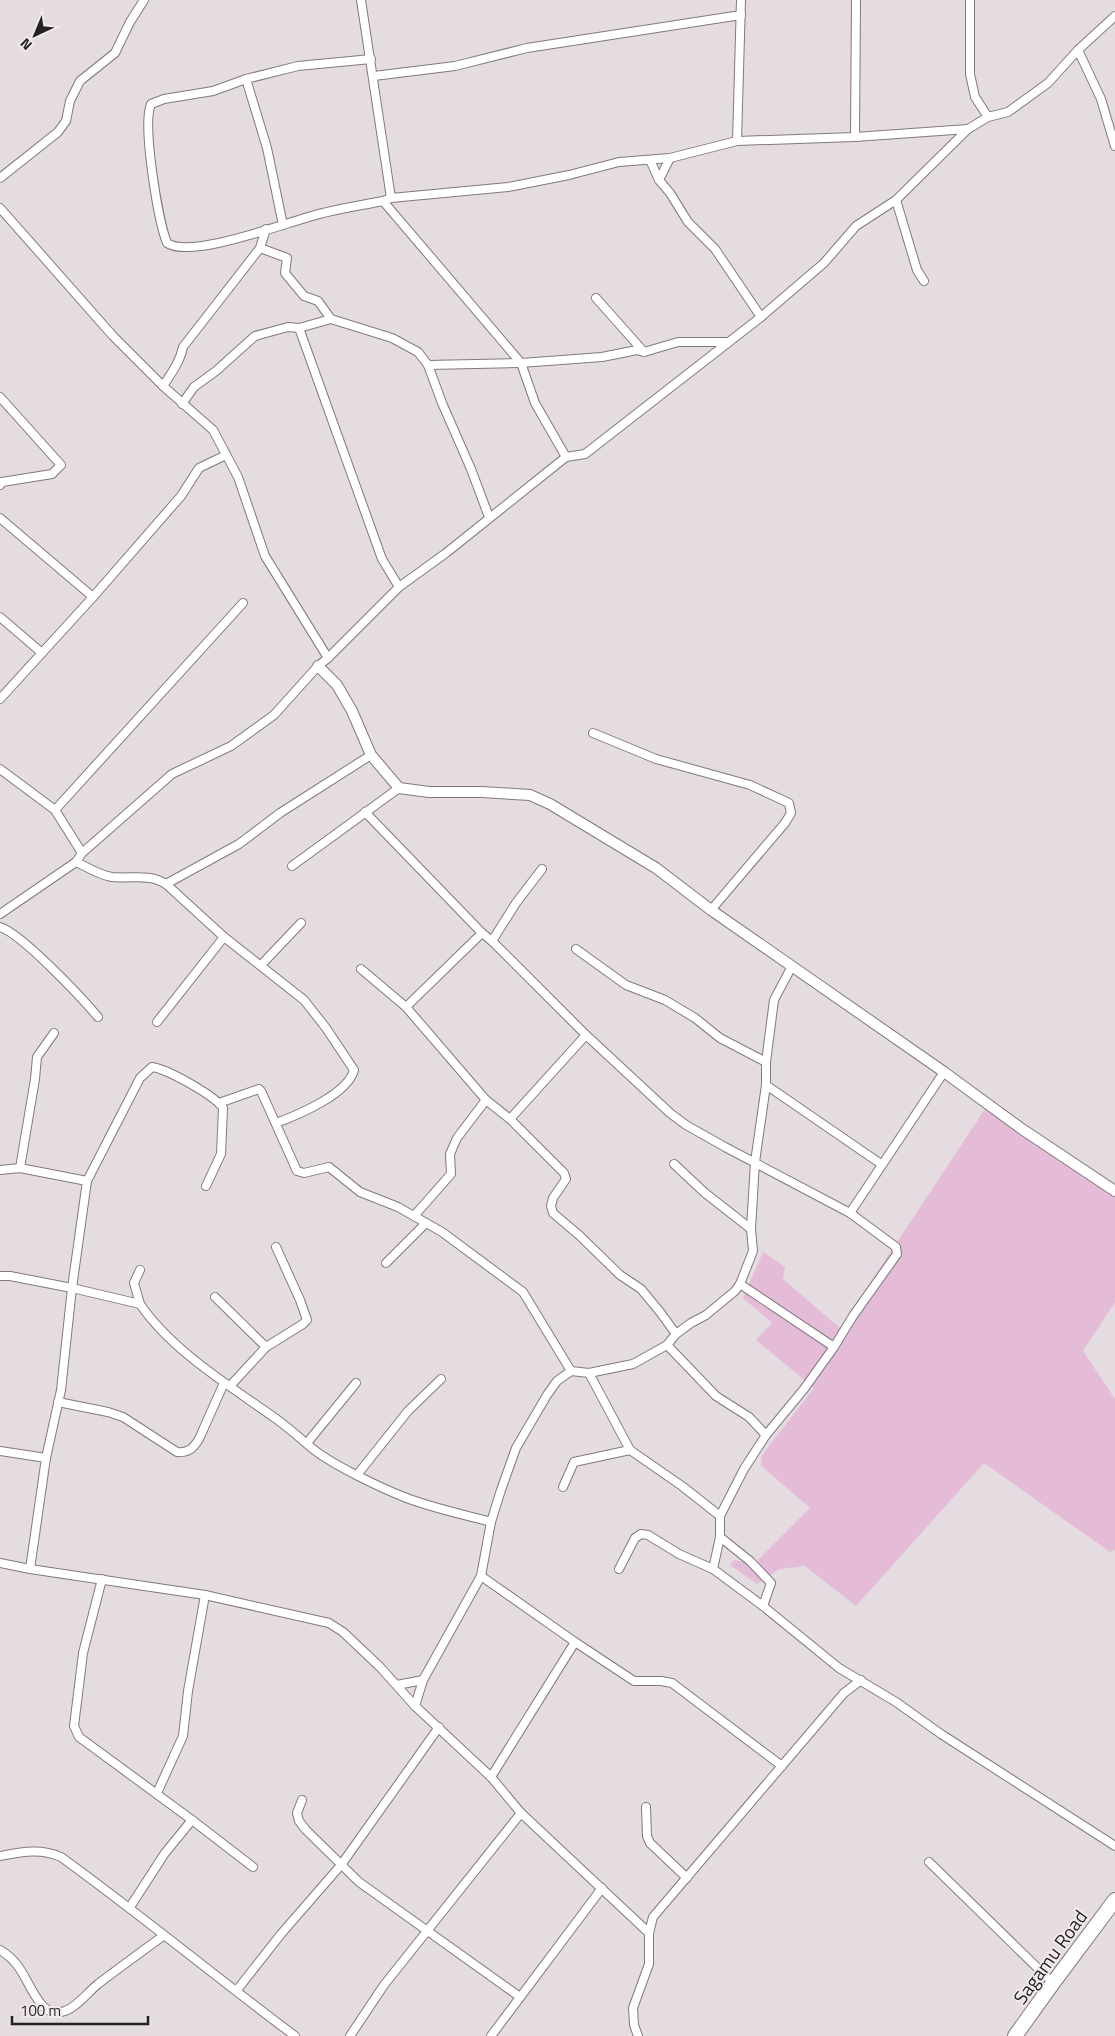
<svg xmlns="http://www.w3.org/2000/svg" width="1115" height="2036" font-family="'Titillium Web',sans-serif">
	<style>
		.green { fill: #e4bcd7 }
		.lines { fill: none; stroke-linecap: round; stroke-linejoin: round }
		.street-casing { stroke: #81797e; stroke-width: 10 }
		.secondary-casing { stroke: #81797e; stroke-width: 12 }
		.highway-casing { stroke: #81797e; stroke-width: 16 }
		.street { stroke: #fff; stroke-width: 8 }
		.secondary { stroke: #fff; stroke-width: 10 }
		.highway { stroke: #fff; stroke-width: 14 }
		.labels { text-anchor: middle; stroke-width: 4; stroke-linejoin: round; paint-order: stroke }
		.street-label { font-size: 19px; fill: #242123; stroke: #f2e9ef }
	</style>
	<rect width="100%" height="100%" fill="#e5dce2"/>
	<!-- green -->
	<polygon class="green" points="987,1106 1115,1197 1115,1302 1083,1351 1115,1399 1115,1550 1110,1552 984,1463 856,1606 805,1566 780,1569 757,1584 730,1565 734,1560 754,1564 810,1508 761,1466 762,1455 814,1388 756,1340 772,1323 743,1298 763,1252 785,1267 783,1279 840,1328"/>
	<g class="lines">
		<!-- street casing -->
		<g class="street-casing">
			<g id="street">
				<polyline points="361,0 391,198"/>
				<polyline points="970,0 970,74 975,97 988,117"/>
				<polyline points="1078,50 1101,99 1115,146"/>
				<path d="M371,59L298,66L246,79L213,91L164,99L151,104C142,125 158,220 167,243C192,260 292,220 323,213C343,208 363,205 383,201L391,198L508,187L569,175L619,162L670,158L737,141L855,137L968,129"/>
				<polyline points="374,76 455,66 527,48 741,15"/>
				<polyline points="246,79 267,148 283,225"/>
				<polyline points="855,137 856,0"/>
				<polyline points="737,141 741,0"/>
				<polyline points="650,160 659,180 670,193 688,222 715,249 761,317"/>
				<polyline points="0,178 58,132 66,121 70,101 80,81 115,53 130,22 144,0"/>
				<polyline points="659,180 670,158"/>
				<polyline points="896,200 917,270 924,281"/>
				<polyline points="383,201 521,363 535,403 566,457"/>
				<polyline points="0,208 113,336 163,386 213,430 238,477 265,556 328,658"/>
				<polyline points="260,248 287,258 285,273 304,296 318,301 331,319"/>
				<polyline points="596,298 644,352"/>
				<polyline points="299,328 382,559 399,587"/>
				<polyline points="428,365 521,363 602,357 637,350 644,352 678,342 728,342"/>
				<path d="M163,386C171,374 180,362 183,347L260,248L266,229"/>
				<polyline points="0,397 61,465 52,474 2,482 0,485"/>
				<polyline points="182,404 194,387 216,371 255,336 288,327 299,328 331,319 392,338 418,352 428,365 442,403 471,469 489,517"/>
				<polyline points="0,518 93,597"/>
				<polyline points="0,617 42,653"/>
				<polyline points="0,699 93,597 181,496 199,468 226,455"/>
				<polyline points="593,733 656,759 750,785 789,803 791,813 785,823 711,910"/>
				<polyline points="0,769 55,810 82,853"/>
				<polyline points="55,810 243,603"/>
				<polyline points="365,812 482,933"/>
				<path d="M76,862C87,867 99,875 112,877C131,879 149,873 166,884L224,937L304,1000L326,1028L354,1070C348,1094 298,1115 276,1123"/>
				<polyline points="292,866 399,788"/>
				<polyline points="166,884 239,844 280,813 371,755"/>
				<polyline points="0,914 76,862 82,853 172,774 231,746 274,715 318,666 328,658 399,587 446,553 566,457 585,454 761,317 824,263 856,226 896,200 968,129 988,117 1008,112 1048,83 1078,50 1115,16"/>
				<path d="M0,927C21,933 82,998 98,1017"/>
				<polyline points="492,941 516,903 542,869"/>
				<polyline points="576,949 626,985 665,1000 695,1018 720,1038 766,1062"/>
				<polyline points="261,965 301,923"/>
				<polyline points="361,969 406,1007 486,1100 457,1138 450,1154 451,1174 414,1216"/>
				<polyline points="406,1007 482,933 492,941 586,1035 670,1113 686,1125 725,1147 850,1213 896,1247 897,1254 853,1316 834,1347 804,1389 766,1435 744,1469 720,1516 720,1537 713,1569 763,1606 839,1668 896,1702 941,1734 1115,1846"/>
				<polyline points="157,1022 224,937"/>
				<polyline points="766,1085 881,1164"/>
				<polyline points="486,1100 510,1119 564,1173 566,1179 553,1198 551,1206 553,1213 580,1236 620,1275 641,1289 660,1312 676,1334"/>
				<polyline points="219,1103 259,1089 261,1091 297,1171 304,1173 329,1167 360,1192 398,1207 442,1232 523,1292 571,1371"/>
				<polyline points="510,1119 586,1035"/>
				<polyline points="674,1164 705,1193 751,1229"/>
				<polyline points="20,1168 35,1079 37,1057 54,1033"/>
				<polyline points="0,1170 20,1168 87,1181 72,1288 61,1390 46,1458 30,1569"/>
				<path d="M87,1181L140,1078L152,1067C167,1069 214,1095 223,1108L221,1154L206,1186"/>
				<polyline points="850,1213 944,1072"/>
				<polyline points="386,1263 425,1224"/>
				<path d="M0,1276H10L72,1288L140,1304C171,1350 230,1386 275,1418C289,1428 301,1439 313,1449C333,1465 379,1487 404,1497C432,1508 462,1514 491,1522"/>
				<polyline points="740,1284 834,1347"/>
				<polyline points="215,1297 266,1347"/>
				<polyline points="140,1304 134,1283 140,1270"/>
				<polyline points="667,1345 716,1396 749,1417 766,1435"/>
				<polyline points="589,1373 630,1450 682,1486 720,1516"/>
				<polyline points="230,1386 266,1347 303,1324 307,1320 300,1300 276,1247"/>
				<path d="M58,1402L108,1412L123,1417L177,1452C188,1453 193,1449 199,1439L224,1383"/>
				<polyline points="307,1443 356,1383"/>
				<polyline points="0,1451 46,1458"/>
				<polyline points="357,1475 408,1411 441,1379"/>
				<polyline points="563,1487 574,1462 630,1450"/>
				<polyline points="720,1537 750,1561 771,1583 763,1606"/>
				<polyline points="0,1563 30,1569 205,1595 329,1623 343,1632 380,1667 415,1706 491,1777 521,1813 649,1933"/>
				<polyline points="619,1569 635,1538 641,1534 648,1535 679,1554 713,1569"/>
				<polyline points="481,1576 575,1642 634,1681 661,1681 672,1683 782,1766"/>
				<polyline points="102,1579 83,1653 74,1726 79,1737 192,1820 253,1867"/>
				<polyline points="397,1685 423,1680"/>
				<polyline points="415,1706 423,1680 481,1576 491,1522 501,1490 516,1448 547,1395 557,1381 571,1371 589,1373 633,1364 667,1345 676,1334 691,1323 706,1315 735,1291 740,1284 753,1251 751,1229 755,1162 766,1085 766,1062 774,1000 792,966"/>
				<polyline points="491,1777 575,1642"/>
				<polyline points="157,1793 183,1736 188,1691 205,1595"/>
				<polyline points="302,1800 297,1813 299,1821 306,1830 359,1882 520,1997"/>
				<polyline points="646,1807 647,1836 650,1843 687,1878"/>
				<path d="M0,1856C22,1852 40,1848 61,1857C141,1915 216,1977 295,2036"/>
				<polyline points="929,1862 1053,1983"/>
				<polyline points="130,1907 165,1853 192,1820"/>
				<path d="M0,1950C24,1964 25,1984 41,2004C47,2012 56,2014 65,2011C77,2007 88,1992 98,1984C119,1968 141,1952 163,1936"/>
				<polyline points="237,1990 281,1934 341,1865 439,1727"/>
				<polyline points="350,2036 384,1985 521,1813"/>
				<polyline points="491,2036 602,1888"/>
				<polyline points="638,2036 634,2025 633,2008 649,1964 649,1933 653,1917 844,1693 861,1680"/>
			</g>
		</g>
		<!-- secondary casing -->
		<g class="secondary-casing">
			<polyline id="secondary" points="318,666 337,685 352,711 371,755 399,788 429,792 482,792 530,795 550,804 656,868 711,910 944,1072 1022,1129 1115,1191"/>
		</g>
		<!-- highway casing -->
		<g class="highway-casing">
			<polyline id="highway" points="1015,2036 1053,1983 1115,1900"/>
		</g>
		<!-- street -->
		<use href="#street" class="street"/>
		<!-- secondary -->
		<use href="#secondary" class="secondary"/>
		<!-- highway -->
		<use href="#highway" class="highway"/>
	</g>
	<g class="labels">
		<!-- street labels -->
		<g class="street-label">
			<text transform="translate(1050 1957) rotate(-54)" y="7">Sagamu Road</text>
		</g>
	</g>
	<!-- north arrow -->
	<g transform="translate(35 35) rotate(224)" stroke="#f2e9ef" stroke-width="4" paint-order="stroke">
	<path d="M0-4L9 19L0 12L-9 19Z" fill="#242123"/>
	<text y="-8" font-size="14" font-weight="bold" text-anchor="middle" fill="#242123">N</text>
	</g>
	<!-- scale -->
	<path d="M12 2016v8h136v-8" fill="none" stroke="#242123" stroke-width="2.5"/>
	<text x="20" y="2016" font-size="15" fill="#242123" stroke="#f2e9ef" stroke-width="4" paint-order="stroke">100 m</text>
</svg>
